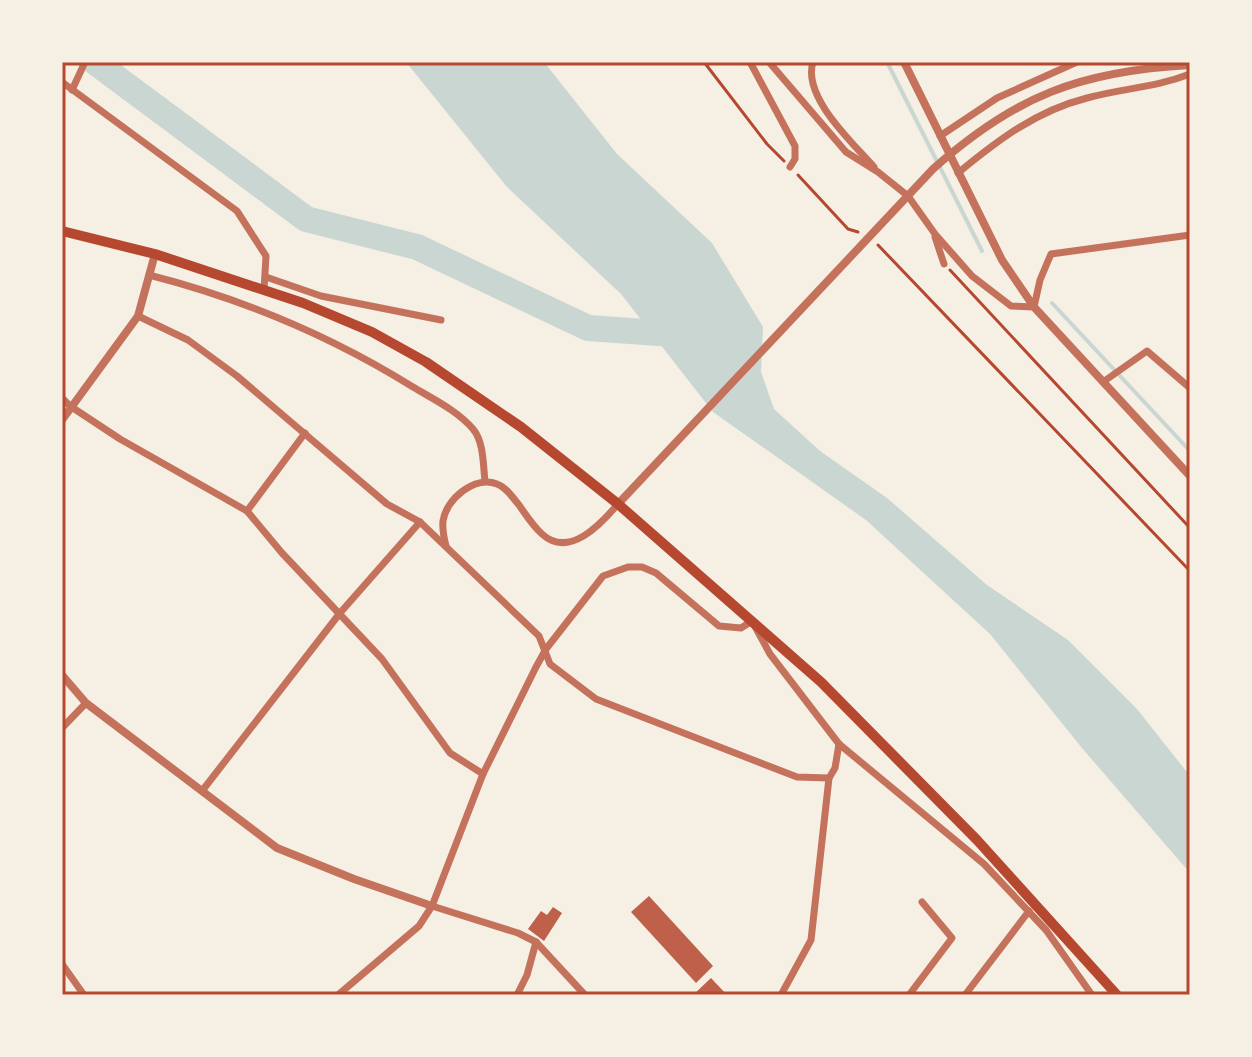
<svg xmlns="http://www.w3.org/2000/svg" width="1252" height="1057" font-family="'Roboto Condensed',sans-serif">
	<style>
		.water { fill: #c9d6d2 }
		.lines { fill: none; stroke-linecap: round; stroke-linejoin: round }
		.stream { stroke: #c9d6d2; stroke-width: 4 }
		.river { stroke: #c9d6d2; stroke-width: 26 }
		.building { fill: #bf614a }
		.path { stroke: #b5482f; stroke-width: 3 }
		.minor { stroke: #c5725c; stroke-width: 7 }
		.tertiary { stroke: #c5725c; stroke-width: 8 }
		.primary { stroke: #b5482f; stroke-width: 10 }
		.neatline { fill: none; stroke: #b5482f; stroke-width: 3 }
	</style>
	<rect width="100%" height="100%" fill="#f6efe4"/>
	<!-- water -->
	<polygon class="water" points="406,62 544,62 617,154 712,243 763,327 761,372 774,409 820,451 887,498 987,585 1068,640 1137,709 1190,776 1190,873 1082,748 990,634 866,520 713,412 621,294 507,187"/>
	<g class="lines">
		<!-- stream -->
		<g class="stream">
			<polyline points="887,62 982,251"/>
			<polyline points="1052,303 1190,451"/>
		</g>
		<!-- river -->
		<polyline class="river" points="95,62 306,219 417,247 588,328 687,335"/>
	</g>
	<!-- building -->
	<g class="building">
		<polygon points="649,896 713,966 696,983 631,912"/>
		<polygon points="553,907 562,913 544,941 528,929 541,911 547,915"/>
		<polygon points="711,978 727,995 693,995"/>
	</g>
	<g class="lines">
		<!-- path -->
		<g class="path">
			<polyline points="704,62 767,144 784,161"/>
			<polyline points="798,175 848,229 858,232"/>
			<polyline points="878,245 1190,571"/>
			<polyline points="950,270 1190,528"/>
		</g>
		<!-- minor -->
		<g class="minor">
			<polyline points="750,62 795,146 795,159 790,167"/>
			<polyline points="769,62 846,152 878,172 908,196 935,234 972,276 1011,306 1034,307 1040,280 1051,254 1190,235"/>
			<path d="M813,62C802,97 853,143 874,167"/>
			<polyline points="62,82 237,211 266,256 264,290"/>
			<polyline points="72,90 85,62"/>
			<polyline points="940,136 997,98 1077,62"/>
			<path d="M958,173C998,140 1036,111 1087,98C1123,88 1154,88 1190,74"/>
			<polyline points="935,237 944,264"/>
			<path d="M149,275C243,299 331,336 413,387C433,399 458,411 473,429C484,442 483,465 485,481"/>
			<polyline points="266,277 321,296 441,320"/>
			<polyline points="138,316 188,340 237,376 387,504 420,522 539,636 550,664 596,699 797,777 829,778"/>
			<polyline points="1103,382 1147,351 1190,388"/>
			<polyline points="62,398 70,406 120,439 247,511 282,553 382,659 450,753 483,774"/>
			<polyline points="247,511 305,433"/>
			<path d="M446,546C444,538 442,530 443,521C446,499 475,475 497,484C506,487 513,498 519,505C526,515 533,526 542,534C569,559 601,524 618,504"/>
			<polyline points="62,728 86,703"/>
			<polyline points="202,791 340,613 420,522"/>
			<polyline points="432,906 518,933 536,942 585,995"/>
			<polyline points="62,964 84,995"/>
			<polyline points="338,995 419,926 432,906 483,774 536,667 546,649 603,576 628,567 642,567 656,573 719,626 741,628 752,621 770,654 839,744 984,864 1046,930 1092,995"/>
			<polyline points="517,995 527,975 536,942"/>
			<polyline points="781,995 811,940 829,778 835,768 839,744"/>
			<polyline points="909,995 952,938 922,902"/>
			<polyline points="965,995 1029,911"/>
		</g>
		<!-- tertiary -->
		<g class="tertiary">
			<polyline points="904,62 1002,260 1034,307 1190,476"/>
			<polyline points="62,420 138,316 155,254"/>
			<path d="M618,504L933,169C1015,96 1080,71 1190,65"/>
			<polyline points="62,675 86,703 277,848 354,879 432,906"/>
		</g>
		<!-- primary -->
		<polyline class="primary" points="62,231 155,254 303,303 372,332 426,362 521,427 618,504 821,682 977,840 1117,995"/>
	</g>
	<!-- border -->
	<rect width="1252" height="1057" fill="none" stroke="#f6efe4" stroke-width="128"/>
	<rect x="64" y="64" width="1124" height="929" class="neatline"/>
</svg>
